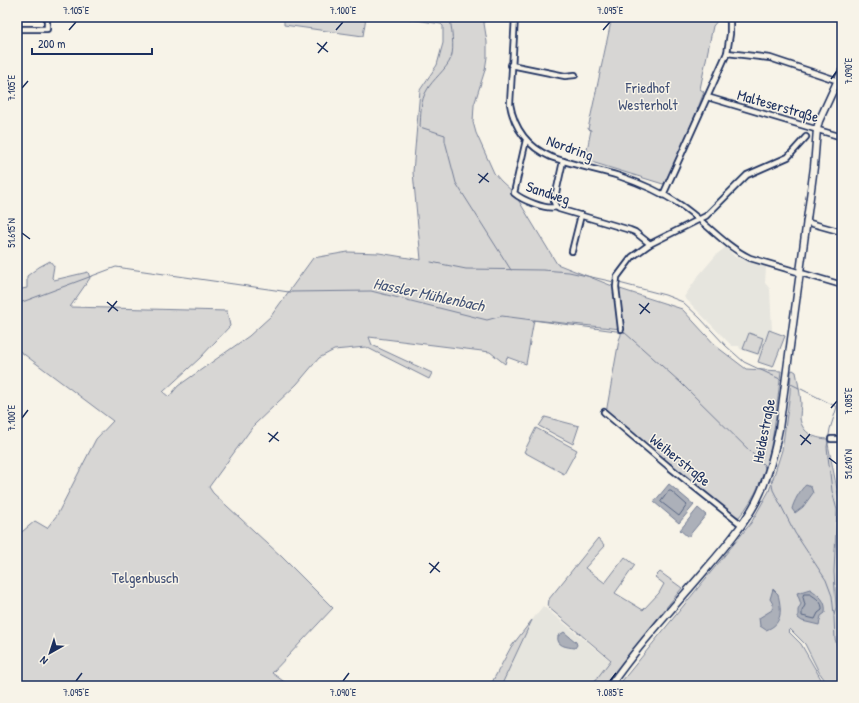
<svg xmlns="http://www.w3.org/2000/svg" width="859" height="703" font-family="'Patrick Hand',sans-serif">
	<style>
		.built { fill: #e6e5de }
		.green { fill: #d7d6d4; stroke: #798299 }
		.water { fill: #acb0b9; stroke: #727c95 }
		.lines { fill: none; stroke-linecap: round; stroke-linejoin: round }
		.shore { stroke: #556382; stroke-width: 1 }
		.stream { stroke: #727c95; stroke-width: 1 }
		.minor-casing { stroke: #1b2f5e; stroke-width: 8 }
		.secondary-casing { stroke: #1b2f5e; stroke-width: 9 }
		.minor { stroke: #f7f3e8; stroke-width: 4.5 }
		.secondary { stroke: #f7f3e8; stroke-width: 6 }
		.ticks { fill: none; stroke: #1b2f5e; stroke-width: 1.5 }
		.labels { text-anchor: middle; stroke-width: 3; stroke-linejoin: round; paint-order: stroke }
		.park-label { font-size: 15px; fill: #415076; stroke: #f7f3e8 }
		.street-label { font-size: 15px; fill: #1b2f5e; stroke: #f7f3e8 }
		.water-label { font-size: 16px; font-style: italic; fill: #465679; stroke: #f7f3e8 }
		.neatline { fill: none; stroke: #1b2f5e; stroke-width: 1.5 }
		.ticks-label { font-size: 10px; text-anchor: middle; fill: #1b2f5e }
	</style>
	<rect width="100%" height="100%" fill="#f7f3e8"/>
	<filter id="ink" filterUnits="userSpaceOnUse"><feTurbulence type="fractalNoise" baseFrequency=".025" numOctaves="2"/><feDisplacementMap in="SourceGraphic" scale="8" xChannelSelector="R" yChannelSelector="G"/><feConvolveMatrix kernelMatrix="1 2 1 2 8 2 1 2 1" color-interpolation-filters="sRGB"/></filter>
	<g filter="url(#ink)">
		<!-- built -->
		<g class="built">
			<polygon points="726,247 735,257 766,267 765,283 770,289 772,331 769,330 760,356 740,349 739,346 732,346 684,297 699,275 717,254"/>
			<polygon points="543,606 617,666 603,686 490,686 518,638"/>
		</g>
		<!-- green -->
		<g class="green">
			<polygon points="284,17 366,17 363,36 284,25"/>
			<path d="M398,17H483L487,42V57L485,70L474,105L473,122L476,133L494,173L501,181L514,193L557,264L620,289L682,309L717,347L746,369L781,371C775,420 773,478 739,517H734L606,413L619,340L621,335V329L534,320L526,364L507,357L505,364L490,352L369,337L372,345L432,373L429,379L366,347L334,350L319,358L297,384L254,425L209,487L213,493L282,557L333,608L272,673L290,686H17V536L35,521L47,528L57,515L96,439L113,421L17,349V290L27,288V276L39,267L50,261L54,266L52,278L54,280L88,272L90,278L70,307L227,311L230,326L200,358L163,392L169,397L178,386L249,336L271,316L313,258L348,252L379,253L421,260L413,172L420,90L437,65L443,43V26L441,24Z"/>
			<polygon points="612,17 727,17 727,22 718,20 713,26 700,89 704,92 695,116 667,180 663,184 585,160 591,130 588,129"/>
			<polygon points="769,330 785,336 773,367 758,362"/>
			<polygon points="749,333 763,338 758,354 743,349"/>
			<path d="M793,370L796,372C798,382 800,392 801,403C801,408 800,413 800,418C802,434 816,439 830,439L828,444L842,514V532L839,541L841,568L840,612L842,627V679L829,686L819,672L805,644L790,629L788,631L801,644L825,686H618L751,523L769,491L782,450L790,393L791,371Z"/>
			<polygon points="545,417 579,426 573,444 539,426"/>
			<polygon points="536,428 577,450 564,474 524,452"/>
			<polygon points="598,538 605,546 585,568 605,583 625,557 635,565 615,593 643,610 659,593 664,584 655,577 660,572 682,588 603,686 591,686 611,660 548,607 549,599"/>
			<polygon points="532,620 502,684 505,686 490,686 511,647"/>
		</g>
		<!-- water -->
		<g class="water">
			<polygon points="669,484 694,505 679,523 654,502"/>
			<path d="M806,485L811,487L813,493L803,507L795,513L792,509C793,503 801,488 806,485Z"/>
			<polygon points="698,508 706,515 688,537 680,530"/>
			<path d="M773,589L778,594C781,608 784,624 766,630L760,626L759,618L772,610L773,604L770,599Z"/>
			<path d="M810,589C819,595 827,601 825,613L821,616L819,625L802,621L798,618V610L801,604L797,593Z"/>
			<path d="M564,632L576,642L577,645L575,648C566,647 556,646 558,636Z"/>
		</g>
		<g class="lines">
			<!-- shore -->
			<g class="shore">
				<polygon points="669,491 671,491 687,505 679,516 661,502"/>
				<path d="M804,594H810C816,598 823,602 822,610L818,613L815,619L802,616V611L805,605L803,597Z"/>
			</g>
			<!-- stream -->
			<g class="stream">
				<path d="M450,17C451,27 455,48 451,58C447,69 432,80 427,90C420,101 421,114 420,127L445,135V141L456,183L511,270"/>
				<polyline points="431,262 466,269 543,270 569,272 614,282"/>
				<polyline points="619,283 665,295 683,302 700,318 726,346 744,362 782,380"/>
				<polyline points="17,304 116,267 289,292 371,291 487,320 502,316 624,332 680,382 764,465 765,468"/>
				<polyline points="789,383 837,407 830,429 827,447 832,491 837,510 834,572 836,607 834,616"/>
				<polyline points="838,406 842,394"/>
				<polyline points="771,480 773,490 795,533 826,580 832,596 834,614"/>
				<polyline points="834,617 835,639 842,661"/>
			</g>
			<!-- minor casing -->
			<g class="minor-casing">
				<g id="minor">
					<path d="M515,17L510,104C514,128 528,147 551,157C573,165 596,169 619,176C640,183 661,192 679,204C704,220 723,245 750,258L842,285"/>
					<polyline points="17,29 47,29 47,17"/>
					<polyline points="727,53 770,58 842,82"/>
					<polyline points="511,65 565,76 575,75"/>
					<polyline points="707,97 842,137"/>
					<path d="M526,140L514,193C522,200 546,210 556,207L559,209L630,230L635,232L650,244"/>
					<polyline points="663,195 727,53 730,34 730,17"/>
					<polyline points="556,207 554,202 563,161"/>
					<polyline points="806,222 842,232"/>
					<polyline points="572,251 581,215"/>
					<polyline points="621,329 616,287 617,277 632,257 650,244 706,216 747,175 788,157 806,137"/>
					<polyline points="604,412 668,466 742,525"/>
					<polyline points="831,439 842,439"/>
				</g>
			</g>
			<!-- secondary casing -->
			<g class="secondary-casing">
				<path id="secondary" d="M610,686C639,644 674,607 707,568C725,547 743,526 756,502C768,479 774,455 779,429L814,167L817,129L819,121L842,71"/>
			</g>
			<!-- minor -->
			<use href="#minor" class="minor"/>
			<!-- secondary -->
			<use href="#secondary" class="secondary"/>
		</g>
	</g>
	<!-- ticks -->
	<path class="ticks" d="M69,30L76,22M336,30L343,22M603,30L610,22M317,43L328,52M318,53L327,42M831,79L837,71M22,88L28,81M478,174L489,182M479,183L488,173M22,233L30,239M107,302L118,311M639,304L650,313M108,312L117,301M640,314L649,303M831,408L837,401M22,418L28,410M268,433L279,441M800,435L811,444M269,442L278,432M801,445L810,434M829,458L837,464M429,563L440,572M430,573L439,562M76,681L82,673M343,681L349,673M610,681L616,673"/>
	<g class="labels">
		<!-- park labels -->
		<g class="park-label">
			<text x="648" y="93">Friedhof<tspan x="648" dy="17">Westerholt</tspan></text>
			<text x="145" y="583">Telgenbusch</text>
		</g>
		<!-- street labels -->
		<g class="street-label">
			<text transform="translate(778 106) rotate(16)" y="5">Malteserstraße</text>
			<text transform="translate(570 148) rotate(20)" y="5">Nordring</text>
			<text transform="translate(548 193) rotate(18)" y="5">Sandweg</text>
			<text transform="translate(764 431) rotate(-79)" y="5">Heidestraße</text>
			<text transform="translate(680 460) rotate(39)" y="5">Weiherstraße</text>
		</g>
		<!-- water labels -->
		<g class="water-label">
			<text transform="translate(429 294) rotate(12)" y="6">Hassler Mühlenbach</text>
		</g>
	</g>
	<!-- margin -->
	<rect width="859" height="703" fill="none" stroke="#f7f3e8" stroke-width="44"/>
	<!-- north arrow -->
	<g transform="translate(50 653) rotate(219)" stroke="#f7f3e8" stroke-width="3" paint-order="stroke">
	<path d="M0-3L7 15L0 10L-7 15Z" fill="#1b2f5e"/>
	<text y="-6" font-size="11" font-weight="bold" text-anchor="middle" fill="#1b2f5e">N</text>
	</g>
	<!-- scale -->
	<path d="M32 48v6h120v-6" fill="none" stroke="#1b2f5e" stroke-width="2"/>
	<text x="38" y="48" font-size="12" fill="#1b2f5e" stroke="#f7f3e8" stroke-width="3" paint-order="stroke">200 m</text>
	<rect x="22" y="22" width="815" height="659" class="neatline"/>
	<g class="ticks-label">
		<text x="76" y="14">7.105°E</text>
		<text x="343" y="14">7.100°E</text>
		<text x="610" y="14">7.095°E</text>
		<text transform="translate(848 71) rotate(-90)" y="4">7.090°E</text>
		<text transform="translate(11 88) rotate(-90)" y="4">7.105°E</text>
		<text transform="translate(11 233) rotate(-90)" y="4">51.615°N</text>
		<text transform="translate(848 401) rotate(-90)" y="4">7.085°E</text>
		<text transform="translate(11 418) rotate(-90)" y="4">7.100°E</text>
		<text transform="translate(848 464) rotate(-90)" y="4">51.610°N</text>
		<text x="76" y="696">7.095°E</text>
		<text x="343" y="696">7.090°E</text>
		<text x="610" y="696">7.085°E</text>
	</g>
</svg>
